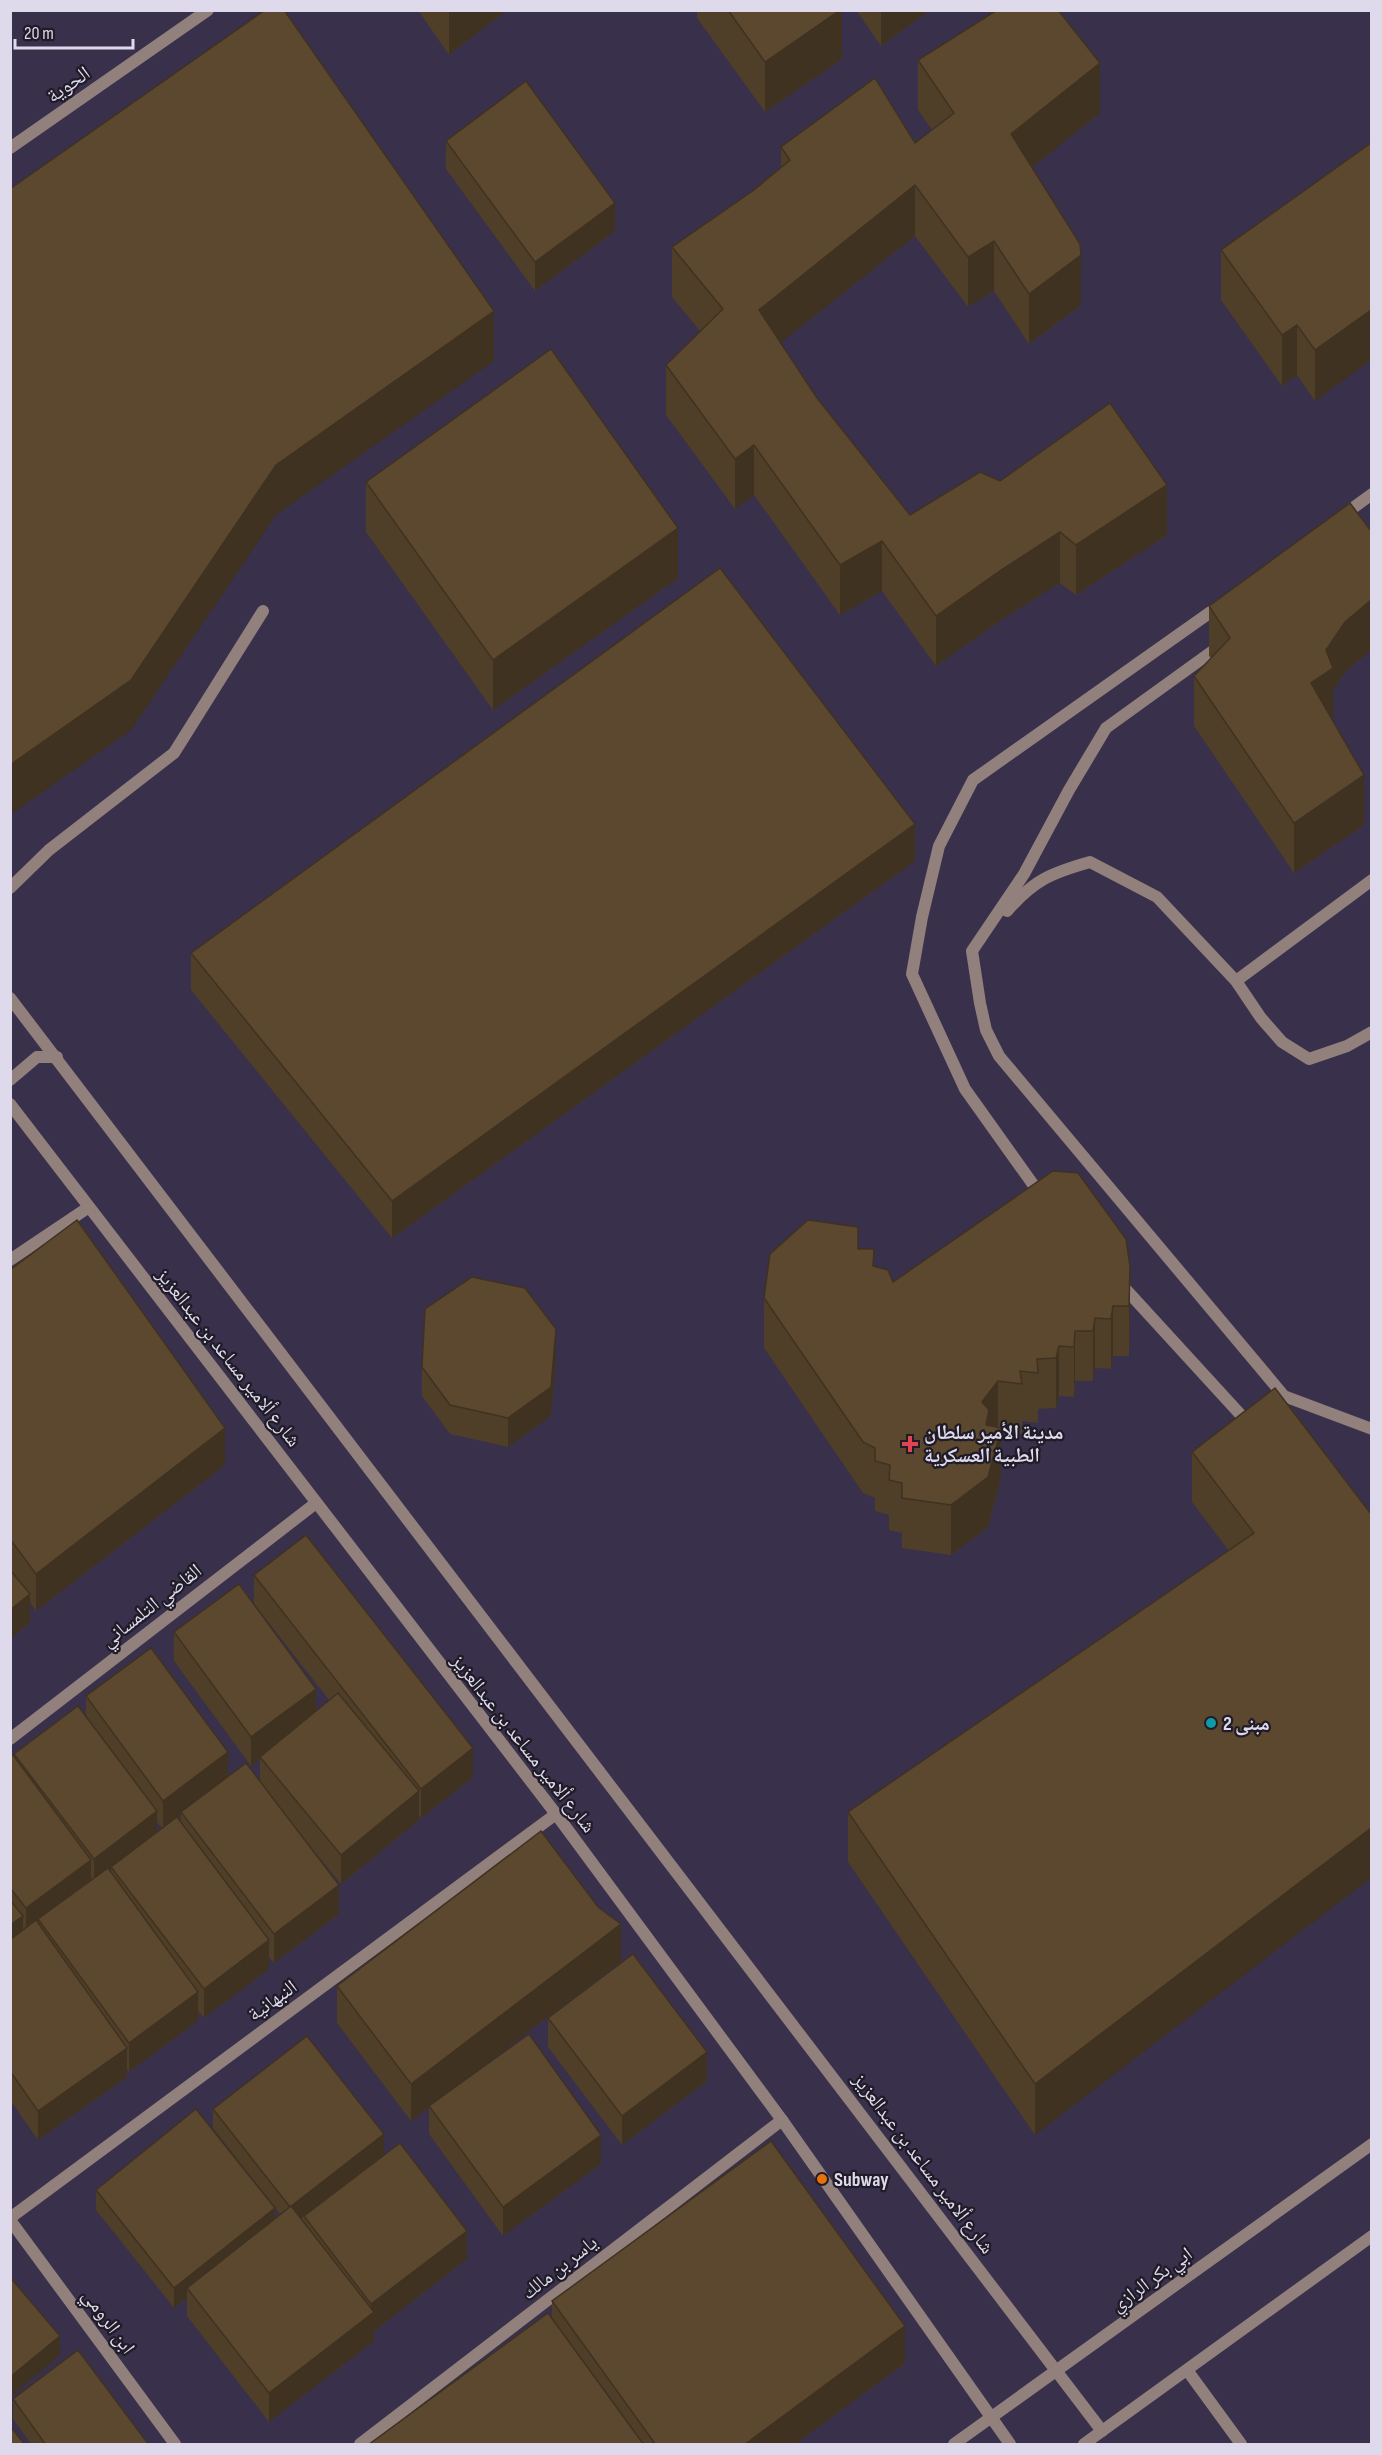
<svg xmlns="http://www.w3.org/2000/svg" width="1382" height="2455" font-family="'Sofia Sans Condensed','Noto Naskh Arabic',sans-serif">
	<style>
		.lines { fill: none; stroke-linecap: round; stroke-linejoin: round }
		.service { stroke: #91807b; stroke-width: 12 }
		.minor { stroke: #91807b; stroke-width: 12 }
		.tertiary { stroke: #91807b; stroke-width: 12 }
		.wall { fill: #4f3e28; fill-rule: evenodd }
		.shaded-wall { fill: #403221 }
		.building { fill: #5c482f; stroke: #403221; stroke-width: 1.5 }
		.health-dot { fill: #e0444e; stroke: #1f1b27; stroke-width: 2 }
		.culture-dot { fill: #0f9aa8; stroke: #1f1b27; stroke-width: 2 }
		.food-dot { fill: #e8710a; stroke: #1f1b27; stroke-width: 2 }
		.labels { text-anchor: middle; stroke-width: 4.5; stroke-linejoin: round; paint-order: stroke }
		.street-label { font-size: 20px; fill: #dfdaeb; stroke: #1f1b27 }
		.poi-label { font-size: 20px; font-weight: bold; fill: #dfdaeb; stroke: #1f1b27; text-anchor: start }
	</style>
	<rect width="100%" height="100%" fill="#39304b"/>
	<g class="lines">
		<!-- service -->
		<g class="service">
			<polyline points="1342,516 1372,494"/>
			<polyline points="1221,645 1106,728 1069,790 1024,874 972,951 980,1003 986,1030 999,1056 1284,1396 1372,1429"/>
			<polyline points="10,888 49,850 174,753 263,611"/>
			<path d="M1007,911C1034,880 1051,873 1090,862L1157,897L1236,981L1261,1018L1282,1042L1309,1059L1347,1046L1372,1032"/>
			<polyline points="1236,981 1372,880"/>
			<polyline points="1042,1197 965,1089 912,974 922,917 939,846 973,780 1222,604"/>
			<polyline points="1120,1283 1250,1425"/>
		</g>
		<!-- minor -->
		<g class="minor">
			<polyline points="10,148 208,10"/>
			<polyline points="10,1260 89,1207"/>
			<polyline points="10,1739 316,1503"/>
			<polyline points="10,2218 556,1814"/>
			<polyline points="10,2220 175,2444"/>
			<polyline points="1187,2370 1241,2444"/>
			<polyline points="360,2444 782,2120"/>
		</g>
		<!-- tertiary -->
		<g class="tertiary">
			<polyline points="10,998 1102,2431"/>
			<polyline points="10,1080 37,1057 57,1057"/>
			<polyline points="10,1104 556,1814 782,2120 1010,2444"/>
			<polyline points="954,2444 1372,2144"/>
			<polyline points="1084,2444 1372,2236"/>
		</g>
	</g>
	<!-- wall -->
	<g class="wall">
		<polygon points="418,10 507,10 449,55"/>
		<polygon points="697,10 842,10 842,59 765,112 697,18"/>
		<polygon points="856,10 930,10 881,46"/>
		<polygon points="918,60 1100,113 1032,167 1081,305 1029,344 994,291 968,307 915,236 780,343 817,398 910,515 1000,481 1167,535 1076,595 1060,583 1001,620 936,666 882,591 840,615 754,495 735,509 666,415 666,365 700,331 672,297 672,247 754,190 781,167 781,147 915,143 932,130 918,110"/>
		<polygon points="446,141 615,231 535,291 446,169"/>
		<polygon points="1371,143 1315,401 1297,375 1282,386 1221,300 1221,250"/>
		<polygon points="366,482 678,578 493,710 366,532"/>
		<polygon points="1209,606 1345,672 1333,690 1333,718 1331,719 1364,825 1294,873 1194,726 1194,676 1211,658 1209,656"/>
		<polygon points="915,861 392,1238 191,990 191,953"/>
		<polygon points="1126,1239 1130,1317 1129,1356 1113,1356 1111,1369 1095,1368 1093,1381 1075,1381 1074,1397 1059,1396 1056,1408 1038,1409 1038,1423 1022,1421 1022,1434 1001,1431 1001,1478 988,1527 951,1555 902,1548 902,1533 889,1530 889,1515 875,1511 875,1498 863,1493 764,1348 764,1298 858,1249 874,1267 893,1282"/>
		<polygon points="10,1270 225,1465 36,1611 30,1602 30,1623 10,1639"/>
		<polygon points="556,1358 551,1416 508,1447 450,1434 422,1396 422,1367"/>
		<polygon points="1192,1452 1371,1514 1035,2135 848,1862 848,1812 1229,1551 1192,1502"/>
		<path d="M254,1575L473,1777L421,1818L419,1815V1820L341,1884L309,1845L339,1914L274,1963L269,1957V1969L204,2018L198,2011V2021L129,2072L127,2069V2077L38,2140L10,2100V1757H14V1754L86,1716V1696L228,1776L260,1781V1759L251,1766L174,1661V1632L254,1604ZM255,1605L329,1700L316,1711ZM181,1816V1823L178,1819ZM157,1822L162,1828L157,1832Z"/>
		<polygon points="621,1961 456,2086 601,2164 503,2236 429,2134 429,2107 411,2121 337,2023 337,1986"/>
		<polygon points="548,2018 707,2081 622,2145 548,2047"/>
		<polygon points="213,2109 384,2154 314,2208 467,2259 374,2331 374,2341 269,2422 187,2316 187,2298 174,2308 96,2210 96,2190 275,2219 280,2214 213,2128"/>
		<polygon points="552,2301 905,2363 794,2445 368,2445 552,2318"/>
		<polygon points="13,2399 149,2445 32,2445 13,2419"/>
	</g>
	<!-- shaded-wall -->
	<g class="shaded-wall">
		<polygon points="449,10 507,10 449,55"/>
		<polygon points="840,10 842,10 842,59 765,112 765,62"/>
		<polygon points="881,10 930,10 881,46"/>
		<polygon points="1100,63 1100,113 1011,184 1011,134"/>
		<polygon points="915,185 915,236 759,360 759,310"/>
		<polygon points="615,203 615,231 535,291 535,262"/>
		<polygon points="994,241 994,291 968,307 968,257"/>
		<polygon points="1081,255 1081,305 1029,344 1029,294"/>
		<polygon points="1371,310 1371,360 1315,401 1315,350"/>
		<polygon points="494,311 494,361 276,515 131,730 10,815 10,765 276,465"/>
		<polygon points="1297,325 1297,375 1282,386 1282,335"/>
		<polygon points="754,445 754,495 735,509 735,459"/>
		<polygon points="1167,485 1167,535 1076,595 1076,545"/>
		<polygon points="678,528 678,578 493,710 493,660"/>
		<polygon points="1060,532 1060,583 1001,620 936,666 936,616 1001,570"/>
		<polygon points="882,541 882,591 840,615 840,565"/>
		<polygon points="1371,600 1371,650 1345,672 1333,690 1333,718 1311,733 1311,683 1326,650 1345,622"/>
		<polygon points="1364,775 1364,825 1294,873 1294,823"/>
		<polygon points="915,824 915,861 392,1238 392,1201"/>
		<polygon points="1130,1267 1130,1317 1129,1356 1129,1306"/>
		<polygon points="1113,1306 1113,1356 1111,1369 1111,1319"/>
		<polygon points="1095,1318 1095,1368 1093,1381 1093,1331"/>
		<polygon points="556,1329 556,1358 551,1416 508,1447 508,1418"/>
		<polygon points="1075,1331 1075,1381 1074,1397 1074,1347"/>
		<polygon points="1059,1346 1059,1396 1056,1408 1056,1358"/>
		<polygon points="998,1381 998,1431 989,1443 982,1402"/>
		<polygon points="225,1428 225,1465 36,1611 36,1574"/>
		<polygon points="1001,1428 1001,1478 988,1527 951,1555 951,1505"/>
		<polygon points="30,1594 30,1623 10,1639 10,1610"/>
		<polygon points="316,1689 316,1717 251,1766 251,1737"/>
		<polygon points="473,1748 473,1777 421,1818 421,1789"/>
		<polygon points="228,1752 228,1781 181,1812 181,1816 163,1830 163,1801"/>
		<polygon points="419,1791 419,1820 341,1884 341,1855"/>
		<polygon points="157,1811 157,1840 111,1867 111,1874 94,1887 94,1859"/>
		<polygon points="1371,1828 1371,1878 1035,2135 1035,2084"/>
		<polygon points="91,1860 91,1889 38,1919 38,1928 26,1937 26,1908"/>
		<polygon points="339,1885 339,1914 274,1963 274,1934"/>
		<polygon points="23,1916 23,1945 10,1954 10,1925"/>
		<polygon points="621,1924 621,1961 411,2121 411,2084"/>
		<polygon points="269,1940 269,1969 204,2018 204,1989"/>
		<polygon points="198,1992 198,2021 129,2072 129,2043"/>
		<polygon points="127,2048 127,2077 38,2140 38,2111"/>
		<polygon points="707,2052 707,2081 622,2145 622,2116"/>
		<polygon points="384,2134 384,2154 290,2227 290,2207"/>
		<polygon points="601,2135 601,2164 503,2236 503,2207"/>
		<polygon points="275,2208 275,2228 187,2288 187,2298 174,2308 174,2288"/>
		<polygon points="467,2231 467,2259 374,2331 374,2341 269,2422 269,2393 371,2314 371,2304"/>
		<polygon points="905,2326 905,2363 794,2445 744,2445"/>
		<polygon points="60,2336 60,2355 10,2397 10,2377"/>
	</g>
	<!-- building -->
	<g class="building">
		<polygon points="265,10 284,10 494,311 276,465 131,680 10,765 10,189"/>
		<polygon points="728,10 840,10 765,62"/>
		<polygon points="997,10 1058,10 1100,63 1011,134 1080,244 1081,255 1029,294 994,241 968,257 915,185 759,310 817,398 910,515 980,472 1000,481 1110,403 1167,485 1076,545 1060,532 1001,570 936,616 882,541 840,565 754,445 735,459 666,365 723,309 672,247 754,190 790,160 781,147 875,78 915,143 954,113 918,60"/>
		<polygon points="526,81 615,203 535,262 446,141"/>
		<polygon points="1371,143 1371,310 1315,350 1297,325 1282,335 1221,250"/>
		<polygon points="551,349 678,528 493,660 366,482"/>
		<polygon points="1350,503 1371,531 1371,600 1345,622 1326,650 1333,668 1311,683 1364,775 1294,823 1194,676 1230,638 1209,606"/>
		<polygon points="720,568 915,824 392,1201 191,953"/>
		<polygon points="1053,1171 1078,1173 1126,1239 1130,1267 1129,1306 1113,1306 1111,1319 1095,1318 1093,1331 1075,1331 1074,1347 1059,1346 1056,1358 1037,1359 1038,1373 1020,1371 1022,1384 998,1381 982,1402 989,1410 986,1425 1001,1428 988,1477 951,1505 902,1498 902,1483 889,1480 890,1465 875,1461 875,1448 863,1442 764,1298 770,1254 808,1220 858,1227 858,1249 874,1249 873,1266 888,1270 893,1282"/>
		<polygon points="77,1220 225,1428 36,1574 10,1539 10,1270"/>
		<polygon points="472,1277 525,1288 556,1329 551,1387 508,1418 450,1405 422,1367 425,1309"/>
		<polygon points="1275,1388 1371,1514 1371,1828 1035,2084 848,1812 1254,1533 1192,1452"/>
		<polygon points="306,1535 473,1748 421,1789 254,1575"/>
		<polygon points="10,1570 30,1594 10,1610"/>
		<polygon points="239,1584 316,1689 251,1737 174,1632"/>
		<polygon points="151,1648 228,1752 163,1801 86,1696"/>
		<polygon points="338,1693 419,1791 341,1855 260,1757"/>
		<polygon points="78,1706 157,1811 94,1859 14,1754"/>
		<polygon points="13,1755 91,1860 26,1908 10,1888 10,1757"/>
		<polygon points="246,1763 339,1885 274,1934 181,1812"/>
		<polygon points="177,1817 269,1940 204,1989 111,1867"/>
		<polygon points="541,1831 598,1907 621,1924 411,2084 337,1986"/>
		<polygon points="108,1868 198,1992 129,2043 38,1919"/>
		<polygon points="10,1900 23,1916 10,1925"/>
		<polygon points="36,1920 127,2048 38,2111 10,2071 10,1940"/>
		<polygon points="633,1954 707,2052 622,2116 548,2018"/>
		<polygon points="529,2034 601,2135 503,2207 429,2106"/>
		<polygon points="307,2036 384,2134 290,2207 213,2109"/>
		<polygon points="196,2109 275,2208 174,2288 96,2190"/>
		<polygon points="771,2141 905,2326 744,2445 656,2445 552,2301"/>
		<polygon points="400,2143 467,2231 371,2304 304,2216"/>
		<polygon points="291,2206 374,2312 269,2393 187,2288"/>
		<polygon points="10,2277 60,2336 10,2377"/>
		<polygon points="548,2313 644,2445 368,2445"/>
		<polygon points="78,2350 149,2445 46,2445 13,2399"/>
		<polygon points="10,2426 25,2445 10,2445"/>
	</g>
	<!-- markers -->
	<path class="health-dot" d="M907 1435h6v6h6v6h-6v6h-6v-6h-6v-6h6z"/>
	<circle class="culture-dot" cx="1211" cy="1723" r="6"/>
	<circle class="food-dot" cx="822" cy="2179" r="6"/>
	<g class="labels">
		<!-- street labels -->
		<g class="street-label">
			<text transform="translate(68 84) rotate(-35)" y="7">الحوية</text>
			<text transform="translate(229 1357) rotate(52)" y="7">شارع ألامير مساعد بن عبدالعزيز</text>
			<text transform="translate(151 1605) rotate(-38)" y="7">القاضي التلمساني</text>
			<text transform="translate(524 1743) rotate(52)" y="7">شارع ألامير مساعد بن عبدالعزيز</text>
			<text transform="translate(272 2000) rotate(-36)" y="7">النبهانية</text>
			<text transform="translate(924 2163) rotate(53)" y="7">شارع ألامير مساعد بن عبدالعزيز</text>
			<text transform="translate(559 2267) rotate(-38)" y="7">ياسر بن مالك</text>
			<text transform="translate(1151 2279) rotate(-36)" y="7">ابي بكر الرازي</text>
			<text transform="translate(109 2321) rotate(54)" y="7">ابن الرومي</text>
		</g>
		<!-- poi labels -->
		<g class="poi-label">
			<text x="924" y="1439">مدينة الأمير سلطان<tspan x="924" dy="23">الطبية العسكرية</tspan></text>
			<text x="1223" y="1730">مبنى 2</text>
			<text x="834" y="2186">Subway</text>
		</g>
	</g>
	<!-- border -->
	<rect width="1382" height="2455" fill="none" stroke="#dfdaeb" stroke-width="24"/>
	<!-- scale -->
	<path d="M15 39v9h118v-9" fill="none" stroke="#dfdaeb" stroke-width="3"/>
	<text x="24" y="39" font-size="18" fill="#dfdaeb" stroke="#1f1b27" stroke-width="4.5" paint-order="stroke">20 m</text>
</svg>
